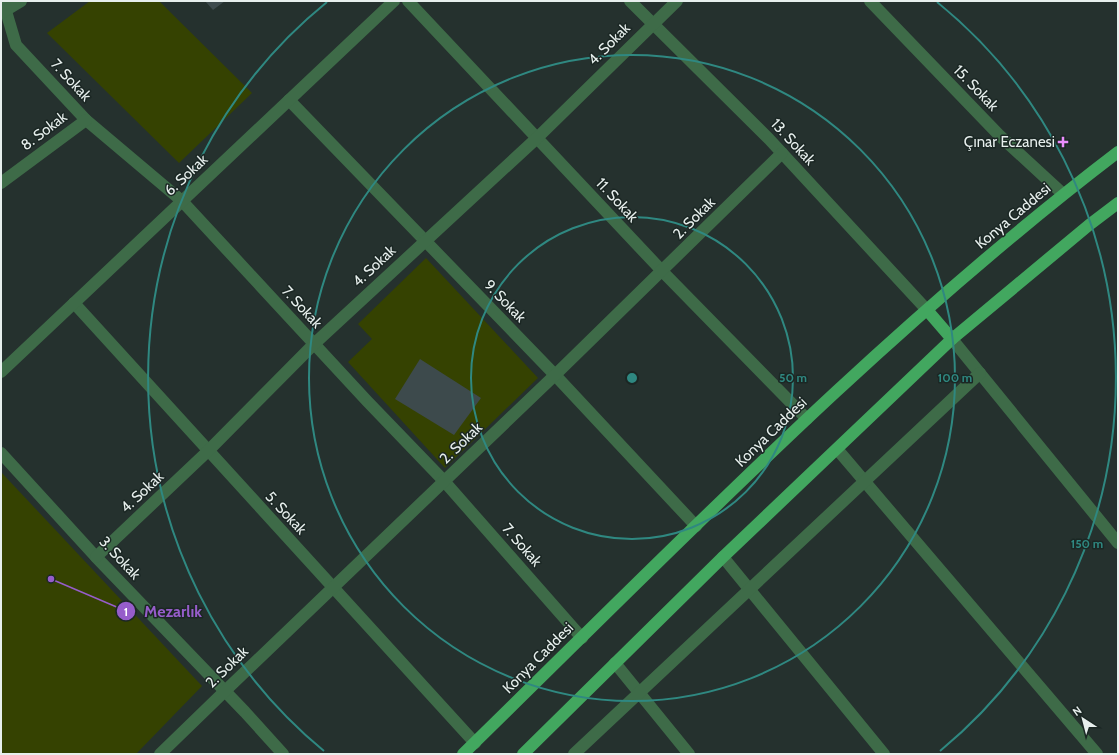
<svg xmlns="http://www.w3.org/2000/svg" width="1119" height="755" font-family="Cabin,sans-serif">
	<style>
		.green { fill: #354201 }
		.building { fill: #3d4a4c }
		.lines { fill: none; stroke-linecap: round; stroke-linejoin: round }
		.minor { stroke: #3e6b48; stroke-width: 12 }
		.major { stroke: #42a75f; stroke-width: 12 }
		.ring { fill: none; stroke: #2f8881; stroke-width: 2 }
		.poi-dot { fill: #ea8dfc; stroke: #1b2724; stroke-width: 1.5 }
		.labels { text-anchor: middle; stroke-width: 3; stroke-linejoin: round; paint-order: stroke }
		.street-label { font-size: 15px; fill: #e7efed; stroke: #1b2724 }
		.poi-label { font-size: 15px; fill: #e7efed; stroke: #1b2724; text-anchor: end }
		.centre { fill: #2f8881; stroke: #1b2724; stroke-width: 2 }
		.ring-label { font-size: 12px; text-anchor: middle; font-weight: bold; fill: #2f8881; stroke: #1b2724; stroke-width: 3; stroke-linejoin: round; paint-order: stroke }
		.leader { fill: none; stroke: #965dca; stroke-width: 1.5 }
		.callout-dot { fill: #965dca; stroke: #1b2724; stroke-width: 1.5 }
		.mark-label { font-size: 12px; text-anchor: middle; font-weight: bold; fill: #fff }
		.callout-label { font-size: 16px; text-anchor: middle; font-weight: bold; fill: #965dca; stroke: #1b2724; stroke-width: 3; stroke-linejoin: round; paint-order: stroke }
	</style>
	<rect width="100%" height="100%" fill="#25312e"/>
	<!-- green -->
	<g class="green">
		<polygon points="90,1 159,1 252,93 179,163 47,33"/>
		<polygon points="426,258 538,378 445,468 348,362 372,339 358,324"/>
		<polygon points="1,472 202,686 136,754 1,754"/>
	</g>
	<!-- building -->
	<g class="building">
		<polygon points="205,1 225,1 213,10"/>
		<polygon points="420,359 481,398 454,435 395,399"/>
	</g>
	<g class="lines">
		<!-- minor -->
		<g class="minor">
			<polyline points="3,1 16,45 86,120 182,201 367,401 444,481 582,638"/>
			<polyline points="408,1 662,271 807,419"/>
			<polyline points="630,1 769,139 927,310"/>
			<polyline points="870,1 999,135 1063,194"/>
			<polyline points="1,13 21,1"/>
			<polyline points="289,100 555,375 696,526"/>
			<polyline points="1,183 86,120"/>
			<polyline points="74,303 475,743"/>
			<polyline points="952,339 1118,543"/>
			<polyline points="1,372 394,1"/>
			<polyline points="837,449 1097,754"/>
			<polyline points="1,453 96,557 245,712 283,754"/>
			<polyline points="96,557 208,451 314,344 537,138 677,1"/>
			<polyline points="723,557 884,754"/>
			<polyline points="615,663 689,754"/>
			<polyline points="160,754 225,691 555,375 782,153"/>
			<polyline points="574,754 980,373"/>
		</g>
		<!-- major -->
		<g class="major">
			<polyline points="927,310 952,339"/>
			<path d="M463,754C675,547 882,332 1118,152"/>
			<polyline points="523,754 723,557 952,339 1089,225 1118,203"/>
		</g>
	</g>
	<!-- distance rings -->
	<g class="ring">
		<circle cx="632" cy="378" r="161"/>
		<circle cx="632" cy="378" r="323"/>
		<path d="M324 751A484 484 0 0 1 327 2M937 2A484 484 0 0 1 940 751"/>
	</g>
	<!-- markers -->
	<path class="poi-dot" d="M1061 136h4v4h4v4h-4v4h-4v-4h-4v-4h4z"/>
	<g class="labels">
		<!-- street labels -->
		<g class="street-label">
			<text transform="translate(609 44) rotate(-45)" y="5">4. Sokak</text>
			<text transform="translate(71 80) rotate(47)" y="5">7. Sokak</text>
			<text transform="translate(976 88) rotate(46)" y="5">15. Sokak</text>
			<text transform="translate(44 131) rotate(-37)" y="5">8. Sokak</text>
			<text transform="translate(793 142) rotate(47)" y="5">13. Sokak</text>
			<text transform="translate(186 175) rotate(-43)" y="5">6. Sokak</text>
			<text transform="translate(617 200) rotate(47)" y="5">11. Sokak</text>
			<text transform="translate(1013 216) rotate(-40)" y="5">Konya Caddesi</text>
			<text transform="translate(694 218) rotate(-45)" y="5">2. Sokak</text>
			<text transform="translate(374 266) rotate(-43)" y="5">4. Sokak</text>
			<text transform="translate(505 301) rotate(46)" y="5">9. Sokak</text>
			<text transform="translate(302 307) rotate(47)" y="5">7. Sokak</text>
			<text transform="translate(771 432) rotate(-44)" y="5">Konya Caddesi</text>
			<text transform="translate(461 443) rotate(-44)" y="5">2. Sokak</text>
			<text transform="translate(142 492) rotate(-43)" y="5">4. Sokak</text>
			<text transform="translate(286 513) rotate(47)" y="5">5. Sokak</text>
			<text transform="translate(522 545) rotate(49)" y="5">7. Sokak</text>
			<text transform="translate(120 558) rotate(47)" y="5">3. Sokak</text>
			<text transform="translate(538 658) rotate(-45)" y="5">Konya Caddesi</text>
			<text transform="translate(227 667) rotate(-44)" y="5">2. Sokak</text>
		</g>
		<!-- poi labels -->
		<g class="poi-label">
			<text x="1055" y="147">Çınar Eczanesi</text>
		</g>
	</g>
	<circle cx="632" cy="378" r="6" class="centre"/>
	<g class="ring-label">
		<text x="793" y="382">50 m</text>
		<text x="955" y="382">100 m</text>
		<text x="1087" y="548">150 m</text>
	</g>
	<!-- callouts -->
	<path class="leader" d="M51 579L126 611"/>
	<g class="callout-dot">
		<circle cx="51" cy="579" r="4"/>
		<circle cx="126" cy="611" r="10"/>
	</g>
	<g class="mark-label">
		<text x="126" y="616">1</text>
	</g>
	<g class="callout-label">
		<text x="173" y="617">Mezarlık</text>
	</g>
	<!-- border -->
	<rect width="1119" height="755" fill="none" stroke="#e7efed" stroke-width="4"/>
	<!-- north arrow -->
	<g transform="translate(1083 719) rotate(324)" stroke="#1b2724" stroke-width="3" paint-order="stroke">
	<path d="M0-3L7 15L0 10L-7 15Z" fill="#e7efed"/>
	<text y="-6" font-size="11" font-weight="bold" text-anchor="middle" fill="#e7efed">N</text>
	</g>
</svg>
